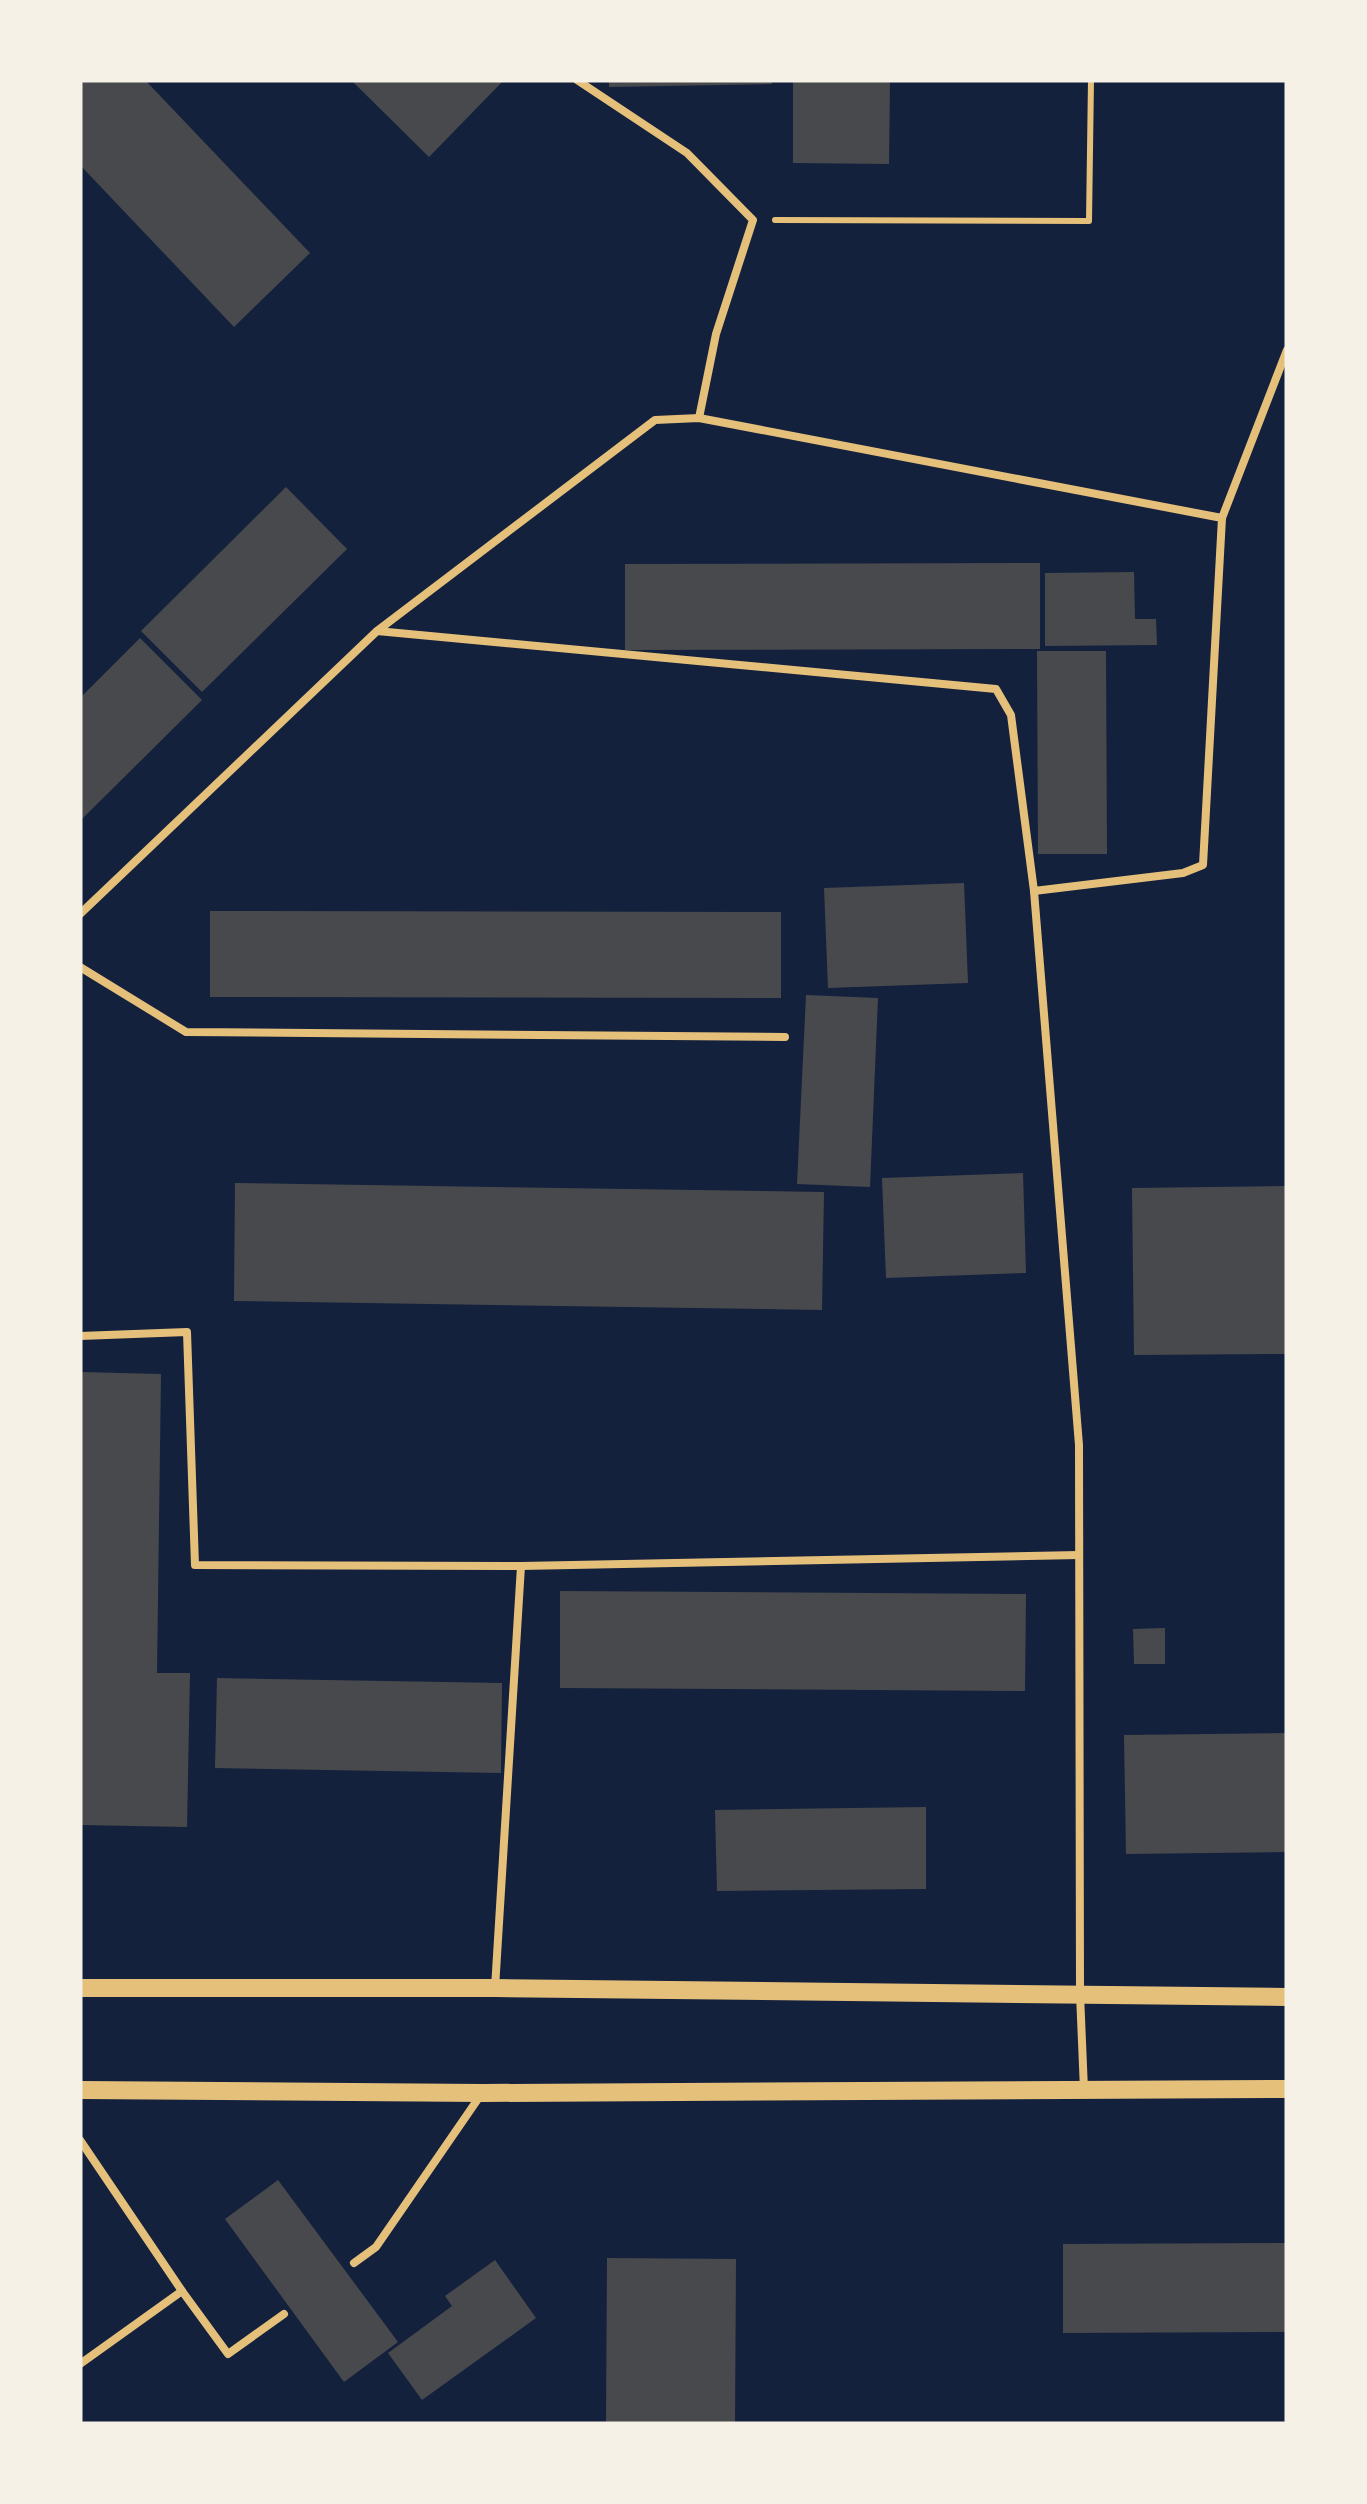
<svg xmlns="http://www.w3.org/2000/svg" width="1367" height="2504" font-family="'Source Sans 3',sans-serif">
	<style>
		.building { fill: #48494c }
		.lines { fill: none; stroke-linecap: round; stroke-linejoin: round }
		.path { stroke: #e5c07b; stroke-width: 6 }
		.service { stroke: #e5c07b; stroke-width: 8 }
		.tertiary { stroke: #e5c07b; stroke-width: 18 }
	</style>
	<rect width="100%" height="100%" fill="#14213d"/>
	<!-- building -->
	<g class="building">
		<polygon points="83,80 145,80 310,253 234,327 80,165 80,84"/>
		<polygon points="351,80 504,80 429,157"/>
		<polygon points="609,80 771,80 772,84 609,87"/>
		<polygon points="793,80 890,80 889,164 793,163"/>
		<polygon points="286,487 347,549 202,692 141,631"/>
		<polygon points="1040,563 1040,649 625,650 625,564"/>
		<polygon points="1134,572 1135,619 1156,619 1157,645 1045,646 1045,573"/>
		<polygon points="140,638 202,700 80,821 80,698"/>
		<polygon points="1037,651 1106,651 1107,854 1038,854"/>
		<polygon points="964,883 968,983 828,988 824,888"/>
		<polygon points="210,911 781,912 781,998 210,997"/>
		<polygon points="806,995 878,998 870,1187 797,1184"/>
		<polygon points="1023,1173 1026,1273 886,1278 882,1178"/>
		<polygon points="235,1183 824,1192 822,1310 234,1301"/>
		<polygon points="1287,1186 1287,1354 1134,1355 1132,1188"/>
		<polygon points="80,1372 161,1374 157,1673 190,1673 187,1827 80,1825"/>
		<polygon points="560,1591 1026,1594 1025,1691 560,1688"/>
		<polygon points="1165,1628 1165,1664 1134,1664 1133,1629"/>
		<polygon points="217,1678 502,1683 501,1773 215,1768"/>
		<polygon points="1287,1733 1287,1852 1126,1854 1124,1735"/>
		<polygon points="926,1807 926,1889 717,1891 715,1810"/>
		<polygon points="278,2180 398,2342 344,2382 225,2219"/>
		<polygon points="1287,2243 1287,2332 1063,2333 1063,2244"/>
		<polygon points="607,2258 736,2259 735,2424 606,2424"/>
		<polygon points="495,2260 536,2318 422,2400 388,2353 452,2306 445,2296"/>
	</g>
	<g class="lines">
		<!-- path -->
		<polyline class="path" points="775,220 1089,221 1091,80"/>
		<!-- service -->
		<g class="service">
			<polyline points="577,80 687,153 753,220 716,334 699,418"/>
			<polyline points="1222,518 1287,350"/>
			<polyline points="1034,891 1079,1445 1080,1994 1084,2090"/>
			<polyline points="80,914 377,631 655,420 699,418 1222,518 1203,865 1183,873 1034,891 1011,715 996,689 377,631"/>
			<polyline points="80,967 186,1032 785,1037"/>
			<polyline points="80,1336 187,1332 195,1565 521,1566 495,1988"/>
			<polyline points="521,1566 1079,1555"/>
			<polyline points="80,2140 182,2291 228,2354 284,2314"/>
			<polyline points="354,2263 376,2247 480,2096"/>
			<polyline points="80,2364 182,2291"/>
		</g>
		<!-- tertiary -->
		<g class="tertiary">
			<polyline points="80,1988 495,1988 1287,1997"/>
			<polyline points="80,2090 483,2093 1287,2089"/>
		</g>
	</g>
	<!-- border -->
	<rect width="1367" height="2504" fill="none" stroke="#f6f1e7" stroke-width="165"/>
</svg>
